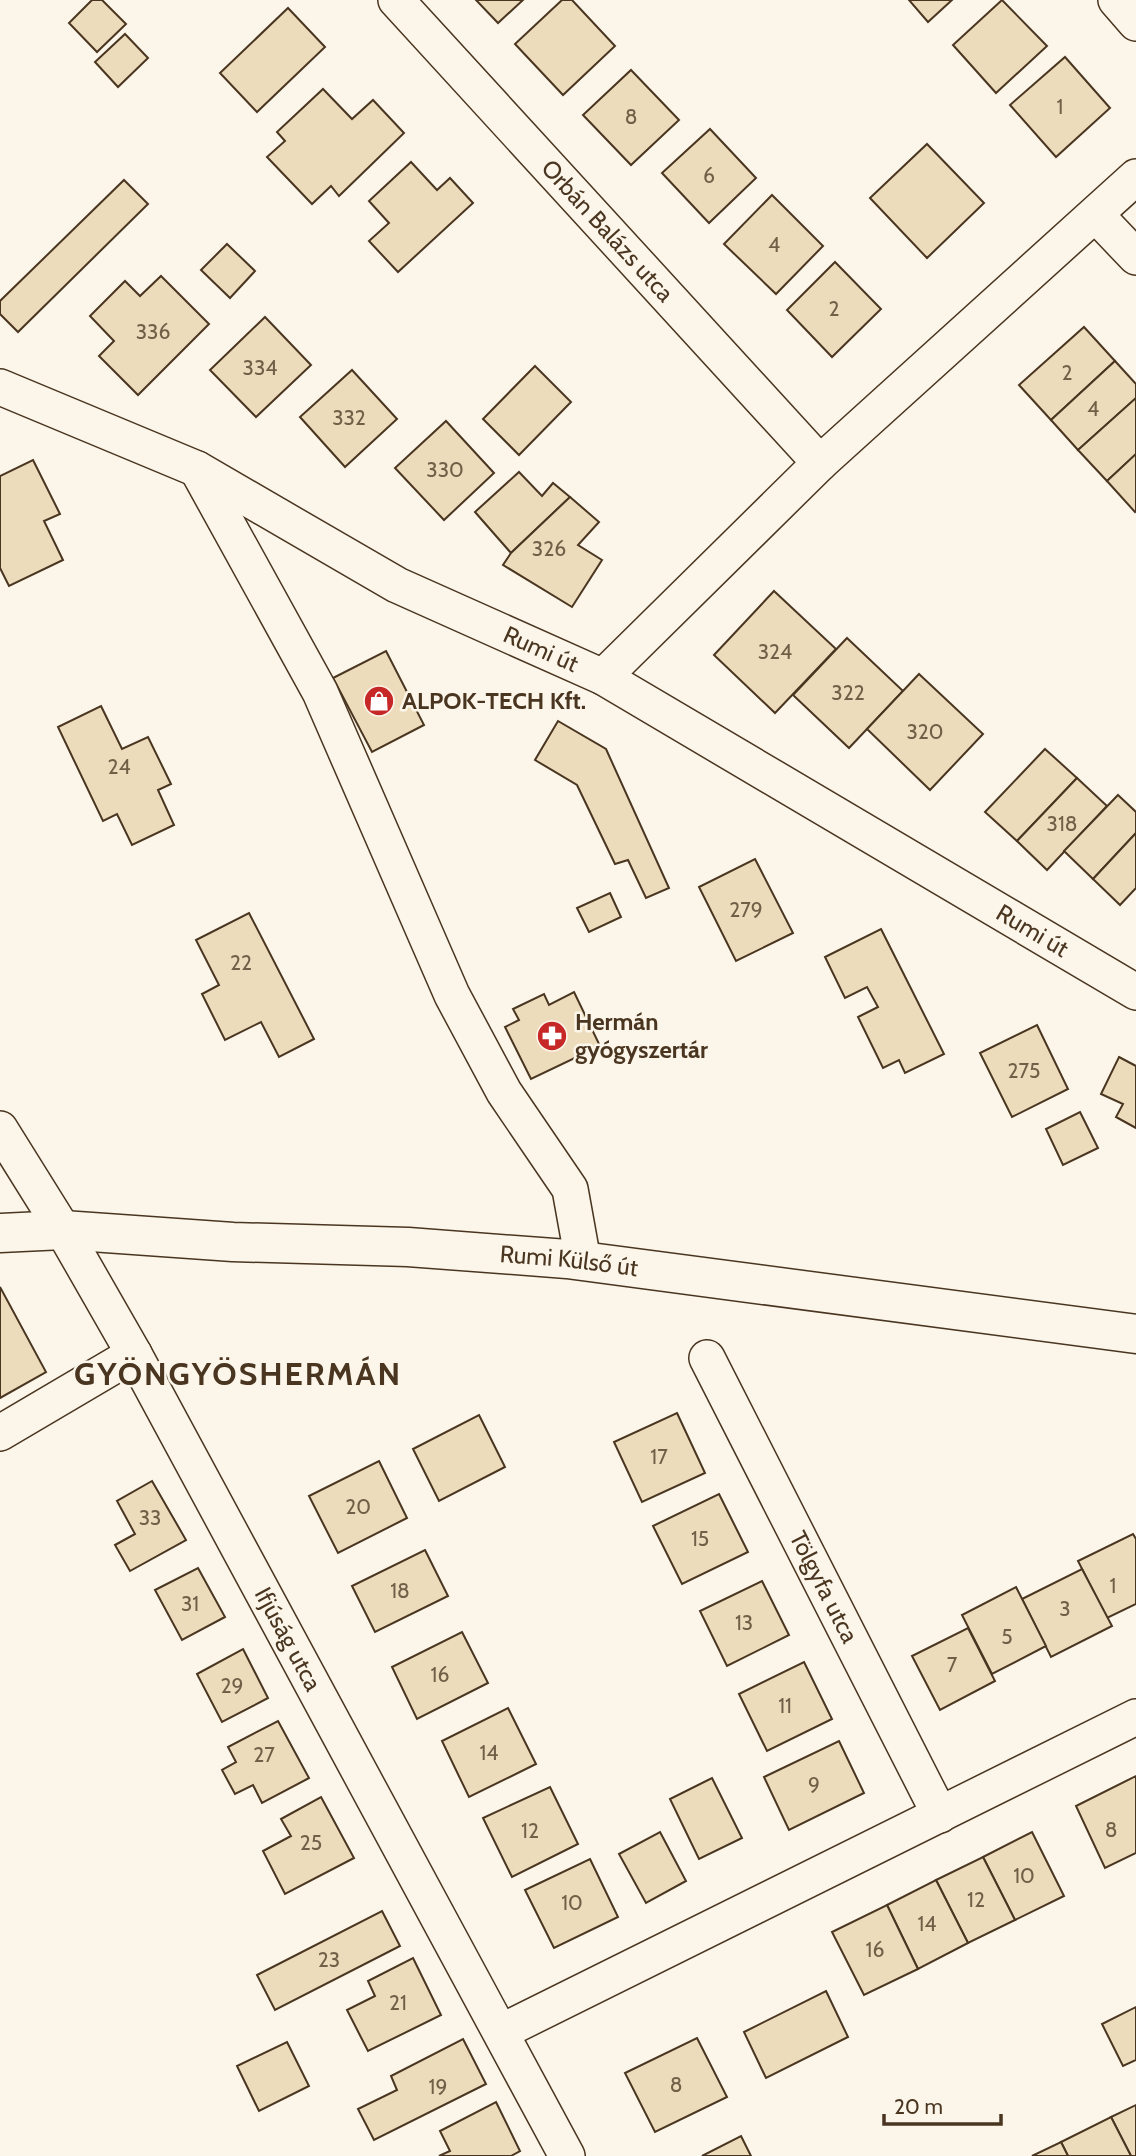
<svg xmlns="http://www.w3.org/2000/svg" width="1136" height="2156" font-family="Cabin,sans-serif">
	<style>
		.building { fill: #ecdcbc; stroke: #4a3520; stroke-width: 2 }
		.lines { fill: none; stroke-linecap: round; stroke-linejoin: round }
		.street-casing { stroke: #4a3520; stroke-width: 38 }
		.secondary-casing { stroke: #4a3520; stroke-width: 41 }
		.street { stroke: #fbf6e9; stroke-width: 35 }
		.secondary { stroke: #fbf6e9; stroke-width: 38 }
		.labels { text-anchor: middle; stroke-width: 5; stroke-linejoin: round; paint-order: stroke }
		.number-label { font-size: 21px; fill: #725f47 }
		.street-label { font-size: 24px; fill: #4a3520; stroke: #fbf6e9 }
		.poi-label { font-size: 24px; font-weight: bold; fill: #4a3520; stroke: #fbf6e9; text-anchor: start }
		.district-label { font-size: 32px; font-weight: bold; letter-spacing: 2px; fill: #4a3520; stroke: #fbf6e9 }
	</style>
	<rect width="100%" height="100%" fill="#fbf6e9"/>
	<!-- building -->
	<g class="building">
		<polygon points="92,0 102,0 126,24 97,52 69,23"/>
		<polygon points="476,0 523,0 498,23"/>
		<polygon points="562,0 572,0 615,46 563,95 515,44"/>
		<polygon points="909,0 952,0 928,22"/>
		<polygon points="1002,0 1047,46 996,93 953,45"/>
		<polygon points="288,8 325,47 257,112 220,73"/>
		<polygon points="125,34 148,58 118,87 95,62"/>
		<polygon points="1065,57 1110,108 1056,157 1010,105"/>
		<polygon points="631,70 679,120 631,165 583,115"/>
		<polygon points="323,89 352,119 373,100 404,133 339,196 331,186 312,204 267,157 285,141 277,132"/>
		<polygon points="710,129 756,178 709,223 662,173"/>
		<polygon points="927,144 984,203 927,258 870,198"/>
		<polygon points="411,162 437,190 450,178 473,203 398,272 369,241 389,223 369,201"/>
		<polygon points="124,180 148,204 18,332 0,314 0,301"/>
		<polygon points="772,195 823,246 776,294 724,244"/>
		<polygon points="227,244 255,271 230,298 201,270"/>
		<polygon points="835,262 881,309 832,357 787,310"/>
		<polygon points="161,276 209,324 138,395 99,356 114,341 90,316 125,281 140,296"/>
		<polygon points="265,317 311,365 256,417 210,370"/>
		<polygon points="1084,327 1115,361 1051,420 1019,385"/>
		<polygon points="1115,361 1136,384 1136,398 1078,450 1051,420"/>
		<polygon points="535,366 571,402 519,455 483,419"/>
		<polygon points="352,370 397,419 345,467 300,417"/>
		<polygon points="1136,398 1136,454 1107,481 1078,450"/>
		<polygon points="446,421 494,473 444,520 395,468"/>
		<polygon points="1136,454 1136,511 1135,512 1107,481"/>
		<polygon points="33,460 60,514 44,521 63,560 9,586 0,568 0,476"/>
		<polygon points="519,472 542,496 553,483 570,497 511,553 475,512"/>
		<polygon points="570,497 599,522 578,545 602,560 572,607 503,565 511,553"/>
		<polygon points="774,591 836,649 775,713 714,655"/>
		<polygon points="847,638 903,691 849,748 793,695"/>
		<polygon points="386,651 424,725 372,752 333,678"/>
		<polygon points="919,674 983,734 930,790 867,729"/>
		<polygon points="101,706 122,749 148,737 171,784 158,790 174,825 132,845 117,814 103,821 58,727"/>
		<polygon points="558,721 606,749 669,888 646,898 628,860 615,864 577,785 535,760"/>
		<polygon points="1045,749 1077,778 1017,841 985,812"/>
		<polygon points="1077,778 1107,806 1047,870 1017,841"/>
		<polygon points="1118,795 1136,812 1136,833 1093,879 1064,851"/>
		<polygon points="1136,833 1136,888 1120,905 1093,879"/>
		<polygon points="755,859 793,933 736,961 699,887"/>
		<polygon points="610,893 621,917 589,932 577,908"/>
		<polygon points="249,913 314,1039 279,1057 261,1022 225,1040 202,994 219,985 196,940"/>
		<polygon points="881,929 944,1054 905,1073 899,1060 883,1068 858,1017 878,1007 867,987 845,998 825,957"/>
		<polygon points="574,992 600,1046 531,1079 505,1027 519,1020 513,1009 544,994 549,1005"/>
		<polygon points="1037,1025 1068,1089 1012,1117 980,1053"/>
		<polygon points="1119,1057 1136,1066 1136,1128 1116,1117 1123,1104 1101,1094"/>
		<polygon points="1080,1112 1098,1148 1063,1165 1046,1129"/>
		<polygon points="0,1287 46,1372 0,1398"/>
		<polygon points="677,1413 705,1473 642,1502 614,1442"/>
		<polygon points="479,1415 505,1467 439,1501 413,1449"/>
		<polygon points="379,1461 407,1518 338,1553 309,1496"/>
		<polygon points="152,1481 186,1540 130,1571 115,1545 135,1534 117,1501"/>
		<polygon points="719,1494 748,1552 682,1584 653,1526"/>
		<polygon points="1133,1534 1136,1539 1136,1604 1107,1618 1078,1561"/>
		<polygon points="425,1550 448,1596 375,1632 352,1586"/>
		<polygon points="198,1568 225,1617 182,1640 155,1590"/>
		<polygon points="1082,1569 1112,1626 1051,1657 1022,1599"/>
		<polygon points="762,1581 789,1635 727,1666 700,1611"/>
		<polygon points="1016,1587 1046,1646 992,1674 962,1615"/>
		<polygon points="968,1628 995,1681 940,1710 912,1656"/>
		<polygon points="462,1632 488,1683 417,1719 392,1667"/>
		<polygon points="243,1649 268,1698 222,1722 197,1674"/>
		<polygon points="804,1662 832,1719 767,1751 739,1694"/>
		<polygon points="508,1708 536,1764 469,1797 442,1741"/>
		<polygon points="278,1721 309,1778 262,1803 253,1785 235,1794 222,1770 236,1762 228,1747"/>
		<polygon points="839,1741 864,1793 789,1830 764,1777"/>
		<polygon points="1136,1776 1136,1853 1105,1868 1076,1806"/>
		<polygon points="712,1778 742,1838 699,1859 670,1799"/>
		<polygon points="550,1787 578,1844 512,1877 483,1818"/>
		<polygon points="321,1797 354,1858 285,1894 263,1851 291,1836 281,1819"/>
		<polygon points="660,1832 686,1881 646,1903 619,1854"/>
		<polygon points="1032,1832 1064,1896 1015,1920 983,1857"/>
		<polygon points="983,1857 1015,1920 968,1943 936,1880"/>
		<polygon points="590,1859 618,1917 554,1948 525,1890"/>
		<polygon points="936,1880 968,1943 918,1969 887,1905"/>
		<polygon points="887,1905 918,1969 864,1995 832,1932"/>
		<polygon points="382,1911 400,1946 275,2010 257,1975"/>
		<polygon points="413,1958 441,2015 368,2051 347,2010 375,1996 368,1981"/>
		<polygon points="826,1991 848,2037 766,2078 744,2032"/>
		<polygon points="1136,2007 1136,2060 1123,2066 1102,2024"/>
		<polygon points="697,2038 727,2097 655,2132 625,2073"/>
		<polygon points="463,2039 486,2084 374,2140 358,2109 397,2090 391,2076"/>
		<polygon points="287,2042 309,2086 259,2111 237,2066"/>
		<polygon points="496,2102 520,2151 511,2156 439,2156 450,2151 440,2131"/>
		<polygon points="1136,2105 1136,2156 1131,2156 1111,2117"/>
		<polygon points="1111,2117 1131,2156 1068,2156 1061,2142"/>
		<polygon points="741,2136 751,2156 702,2156"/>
		<polygon points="1061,2142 1068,2156 1032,2156"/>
	</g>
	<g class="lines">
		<!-- street casing -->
		<g class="street-casing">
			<g id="street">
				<path id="s1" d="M396,0L820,463"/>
				<polyline points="1116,0 1136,23"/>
				<polyline points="1096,215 1136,257"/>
				<path id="s2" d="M0,387L197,469L397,585L603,677L1136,992"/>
				<polyline points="197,469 320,692 452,995 504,1092 570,1189 583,1261"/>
				<polyline points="603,677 820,463 1136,177"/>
				<path id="s3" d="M0,1129L63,1230L134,1354L567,2156"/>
				<path id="s4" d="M707,1358L940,1815"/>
				<polyline points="0,1433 134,1354"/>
				<polyline points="501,2032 1136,1717"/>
			</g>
		</g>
		<!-- secondary casing -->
		<g class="secondary-casing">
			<g id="secondary">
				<path id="s5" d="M0,1233L63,1230L233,1242L408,1247L567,1259L1136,1334"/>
			</g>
		</g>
		<!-- street -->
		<use href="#street" class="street"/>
		<!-- secondary -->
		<use href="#secondary" class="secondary"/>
	</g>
	<!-- icons -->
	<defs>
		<g id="shop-disc" transform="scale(1.575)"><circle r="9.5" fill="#c62828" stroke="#fbf6e9"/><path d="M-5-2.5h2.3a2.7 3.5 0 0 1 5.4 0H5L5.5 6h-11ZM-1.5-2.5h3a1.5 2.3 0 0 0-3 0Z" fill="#fff"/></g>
		<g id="pharmacy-disc" transform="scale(1.575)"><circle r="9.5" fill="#c62828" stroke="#fbf6e9"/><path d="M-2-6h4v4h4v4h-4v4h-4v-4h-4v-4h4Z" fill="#fff"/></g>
	</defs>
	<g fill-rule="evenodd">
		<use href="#shop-disc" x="379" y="701"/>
		<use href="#pharmacy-disc" x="552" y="1036"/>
	</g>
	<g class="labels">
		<!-- number labels -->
		<g class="number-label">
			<text x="1060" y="114">1</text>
			<text x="631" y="124">8</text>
			<text x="709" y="183">6</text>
			<text x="774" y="252">4</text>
			<text x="834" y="316">2</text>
			<text x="153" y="339">336</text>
			<text x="260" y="375">334</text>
			<text x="1067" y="380">2</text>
			<text x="1093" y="416">4</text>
			<text x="349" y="425">332</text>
			<text x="445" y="477">330</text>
			<text x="549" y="556">326</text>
			<text x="775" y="659">324</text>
			<text x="848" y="700">322</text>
			<text x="925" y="739">320</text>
			<text x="119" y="774">24</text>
			<text x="1062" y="831">318</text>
			<text x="746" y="917">279</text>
			<text x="241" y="970">22</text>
			<text x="1024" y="1078">275</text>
			<text x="659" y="1464">17</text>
			<text x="358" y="1514">20</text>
			<text x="150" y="1525">33</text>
			<text x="700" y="1546">15</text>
			<text x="1113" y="1593">1</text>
			<text x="400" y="1598">18</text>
			<text x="190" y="1611">31</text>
			<text x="1065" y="1616">3</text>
			<text x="744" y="1630">13</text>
			<text x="1007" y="1644">5</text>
			<text x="952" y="1672">7</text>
			<text x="440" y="1682">16</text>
			<text x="232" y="1693">29</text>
			<text x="785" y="1713">11</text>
			<text x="489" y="1760">14</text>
			<text x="264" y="1762">27</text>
			<text x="814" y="1792">9</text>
			<text x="1111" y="1837">8</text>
			<text x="530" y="1838">12</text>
			<text x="311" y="1850">25</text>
			<text x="1024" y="1883">10</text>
			<text x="976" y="1907">12</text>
			<text x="572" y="1910">10</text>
			<text x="927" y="1931">14</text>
			<text x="875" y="1957">16</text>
			<text x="329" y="1967">23</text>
			<text x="398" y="2010">21</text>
			<text x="676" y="2092">8</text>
			<text x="438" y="2094">19</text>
		</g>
		<!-- street labels -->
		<g class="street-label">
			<text dy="8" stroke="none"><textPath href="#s1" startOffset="313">Orbán Balázs utca</textPath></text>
			<text dy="8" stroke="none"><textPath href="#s2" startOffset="602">Rumi út</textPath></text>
			<text dy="8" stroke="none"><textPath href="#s2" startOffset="1169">Rumi út</textPath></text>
			<text dy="8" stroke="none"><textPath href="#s5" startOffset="570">Rumi Külső út</textPath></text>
			<text dy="8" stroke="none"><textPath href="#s4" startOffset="257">Tölgyfa utca</textPath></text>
			<text dy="8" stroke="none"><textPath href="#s3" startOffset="586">Ifjúság utca</textPath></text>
		</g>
		<!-- poi labels -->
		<g class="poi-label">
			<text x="402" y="709">ALPOK-TECH Kft.</text>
			<text x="575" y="1030">Hermán<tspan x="575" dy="28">gyógyszertár</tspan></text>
		</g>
		<!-- district labels -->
		<g class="district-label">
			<text x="238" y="1385">GYÖNGYÖSHERMÁN</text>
		</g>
	</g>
	<!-- scale -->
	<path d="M884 2114v10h117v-10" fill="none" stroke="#4a3520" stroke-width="3.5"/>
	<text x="894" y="2114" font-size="21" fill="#4a3520" stroke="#fbf6e9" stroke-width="5" paint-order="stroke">20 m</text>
</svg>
